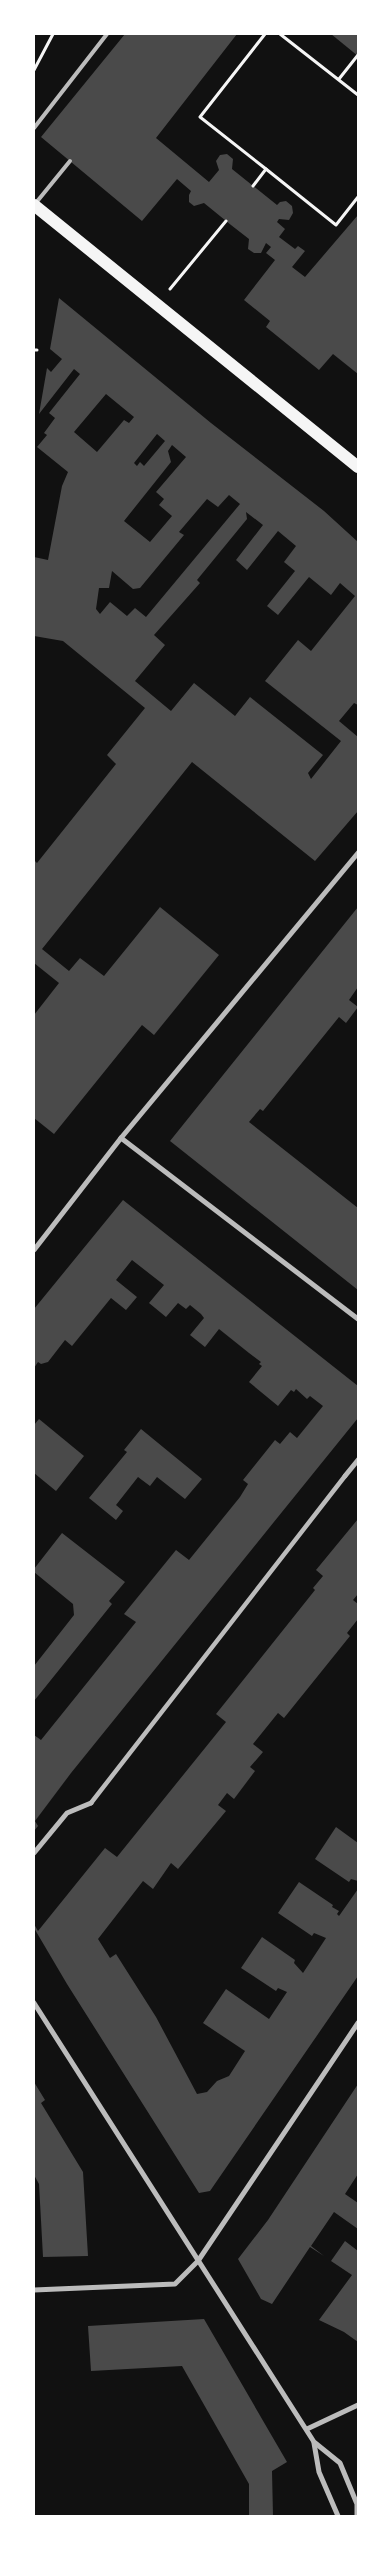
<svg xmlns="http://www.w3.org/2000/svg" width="392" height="2550" font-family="Montserrat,sans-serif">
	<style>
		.building { fill: #4a4a4a; fill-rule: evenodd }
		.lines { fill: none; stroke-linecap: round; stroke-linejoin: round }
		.path { stroke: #f5f5f5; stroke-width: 3 }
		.service { stroke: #bcbcbc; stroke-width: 4 }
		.pedestrian { stroke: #bcbcbc; stroke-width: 4.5 }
		.minor { stroke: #bcbcbc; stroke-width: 5 }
		.primary { stroke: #f5f5f5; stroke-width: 12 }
	</style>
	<rect width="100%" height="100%" fill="#111"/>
	<!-- building -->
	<g class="building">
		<polygon points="125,34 237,34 156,138 209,182 219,170 216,161 220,155 227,154 233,159 232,169 277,205 280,202 286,201 292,206 293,213 289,220 279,219 277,222 285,229 279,237 295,249 298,246 305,251 292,267 305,277 358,215 358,374 333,354 319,370 266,327 270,321 244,300 275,260 266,253 271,247 266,243 261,253 254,253 248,249 249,239 231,225 204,203 194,206 189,202 189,195 191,191 177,179 142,221 41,137"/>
		<polygon points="331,34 358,34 358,56"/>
		<path d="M59,298L211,423L324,511L358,542V705L354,703L339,721L358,737V811L315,861L192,762L42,949L69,971L80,958L104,976L160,907L219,955L154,1035L142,1025L54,1134L34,1118V1015L59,983L34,963V860L37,863L116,764L107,755L145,708L63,641L34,636V557L48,560L62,486L68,472L37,447L47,435L44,433L55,418L49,413L80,374L74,369L39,414L47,368L51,372L62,359L50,349ZM106,394L134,417L129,423L124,420L97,452L74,432ZM157,434L165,441L144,466L140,462L137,466L134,463ZM172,445L186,457L156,492L164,499L159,505L172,516L150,542L124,521L171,462L168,451ZM229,495L240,504L146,617L135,608L127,616L110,602L100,614L96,609L99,588H109L112,571L133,589L140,588L184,535L179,532L207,499L218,507ZM246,512L263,525L236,560L247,570L278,531L296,546L284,562L295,571L267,606L278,615L309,577L331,595L340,583L355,596L311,651L298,640L265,681L341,741L311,779L308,773L323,755L250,697L235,716L194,683L171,711L135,681L165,645L154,635L200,583L197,580L247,519Z"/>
		<polygon points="358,907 358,987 349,1000 358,1007 346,1023 339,1017 263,1111 260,1109 249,1122 358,1208 358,1290 170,1141"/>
		<polygon points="123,1200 358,1386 358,1418 71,1773 35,1821 38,1826 34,1831 34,1735 41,1740 136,1622 124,1614 176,1550 189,1560 240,1497 248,1484 243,1480 275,1440 280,1444 290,1432 297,1438 323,1406 310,1396 307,1399 296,1389 294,1392 291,1390 278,1406 249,1382 262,1366 259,1364 261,1362 249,1353 219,1329 205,1347 190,1335 204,1318 201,1314 190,1305 186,1309 178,1303 166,1317 149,1303 164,1285 132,1260 116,1280 137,1297 126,1310 111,1298 72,1346 65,1340 48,1362 41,1364 38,1362 34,1368 34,1309"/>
		<polygon points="39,1419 84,1456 56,1491 34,1473 34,1425"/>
		<polygon points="141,1429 202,1479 185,1499 157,1477 150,1486 138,1477 116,1505 123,1511 116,1520 89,1498 127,1452 124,1450"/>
		<polygon points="358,1519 358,1594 353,1600 358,1604 358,1619 347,1633 350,1636 284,1718 278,1713 253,1744 263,1752 250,1767 255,1771 234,1799 227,1793 218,1805 226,1811 178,1869 171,1863 153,1889 143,1881 98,1939 110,1958 116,1954 156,2017 197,2094 207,2092 217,2081 229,2076 245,2051 203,2023 226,1989 269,2019 287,1992 278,1988 276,1991 241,1968 262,1937 295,1960 294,1963 303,1973 326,1938 314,1933 312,1936 278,1913 299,1882 333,1905 332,1907 339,1911 337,1914 339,1916 358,1889 358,1976 210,2191 199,2193 67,1984 34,1928 34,1924 38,1931 105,1848 117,1857 226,1722 216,1714 315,1590 313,1588 323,1576 316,1570"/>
		<polygon points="62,1533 125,1582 109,1601 112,1604 34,1701 34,1666 74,1615 73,1604 34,1572 34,1569"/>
		<polygon points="336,1827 358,1843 358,1881 351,1879 349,1882 315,1859"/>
		<polygon points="34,2082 45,2100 41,2103 83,2172 88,2256 43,2257 39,2184 34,2175"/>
		<polygon points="358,2084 358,2174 345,2194 358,2203 358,2229 334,2212 311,2246 324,2256 310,2247 272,2304 261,2299 238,2259 268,2220"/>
		<polygon points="345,2241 358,2251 358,2342 344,2332 319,2320 352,2275 331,2261"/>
		<polygon points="204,2319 287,2462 272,2471 273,2516 249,2516 249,2484 182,2366 91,2371 88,2326"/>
	</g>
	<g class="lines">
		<!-- path -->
		<g class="path">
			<polyline points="265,34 200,117 266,169"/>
			<polyline points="280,34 358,95"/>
			<polyline points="34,70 53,34"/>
			<polyline points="339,79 358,55"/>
			<polyline points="253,186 266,169 336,225 358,197"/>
			<polyline points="170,289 226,221"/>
			<polyline points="34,350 37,350"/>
		</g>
		<!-- service -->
		<g class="service">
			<polyline points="34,128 107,34"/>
			<polyline points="35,204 70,161"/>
		</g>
		<!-- pedestrian -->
		<polyline class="pedestrian" points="91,1803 345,1476"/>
		<!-- minor -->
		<g class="minor">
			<polyline points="121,1138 358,1319"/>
			<polyline points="34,1250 121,1138 358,853"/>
			<polyline points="345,1476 358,1460"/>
			<polyline points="34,1853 67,1813 91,1803"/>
			<polyline points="34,2003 314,2442 340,2463 357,2504 357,2516"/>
			<polyline points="34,2290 175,2284 198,2261 358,2023"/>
			<polyline points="307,2429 358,2405"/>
			<polyline points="314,2443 319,2472 338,2516"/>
		</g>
		<!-- primary -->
		<polyline class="primary" points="34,205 358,467"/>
	</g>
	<!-- border -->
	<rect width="392" height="2550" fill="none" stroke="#ffffff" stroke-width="70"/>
</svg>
